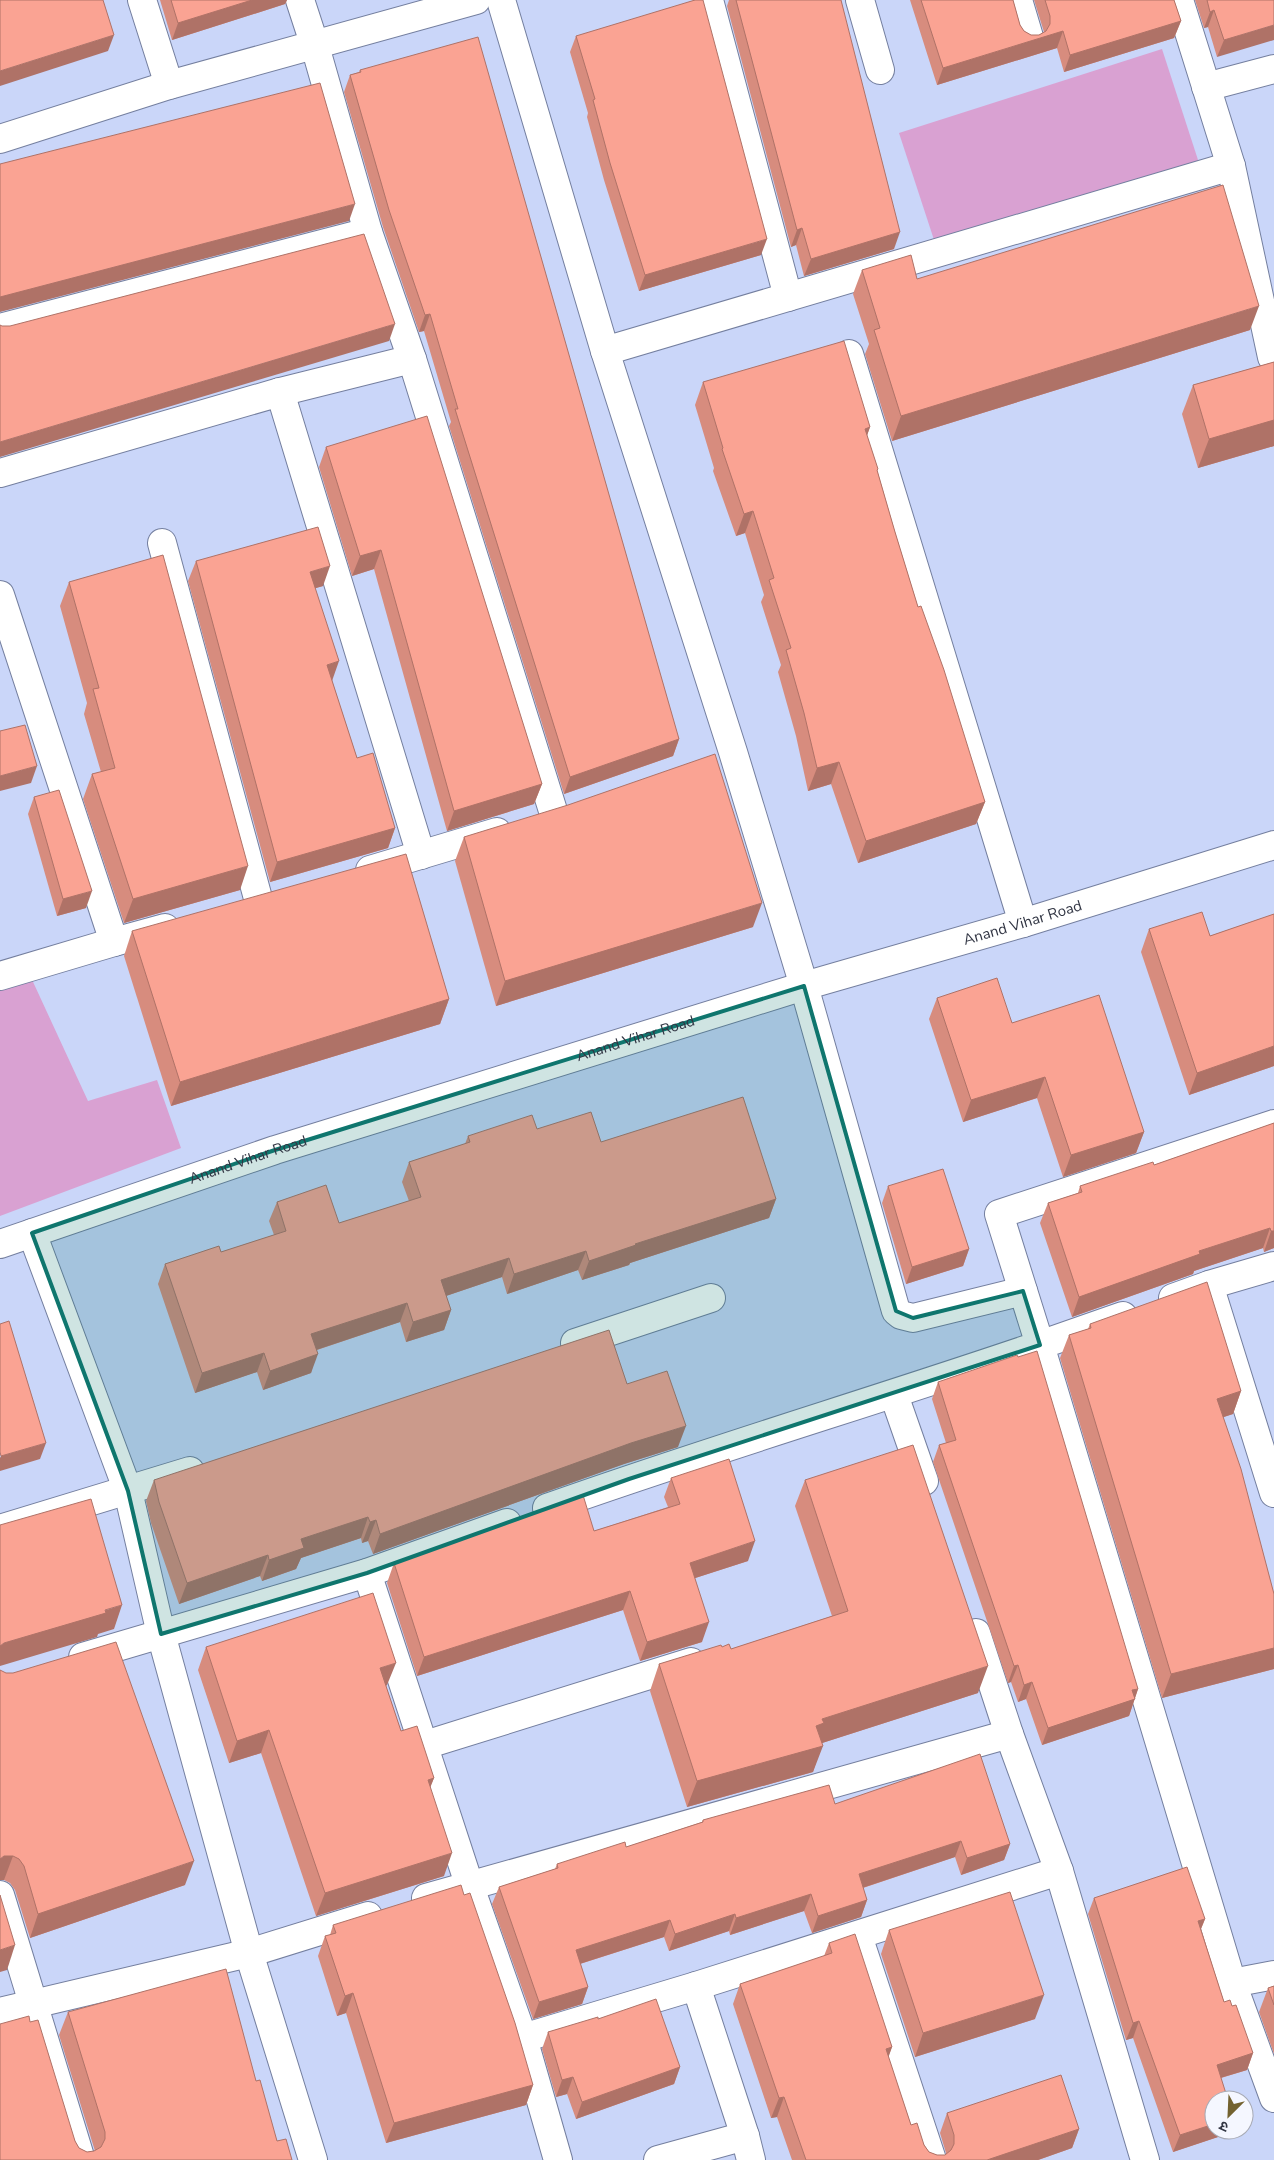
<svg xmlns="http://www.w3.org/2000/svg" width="1274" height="2160" font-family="'Nunito Sans','Noto Sans Devanagari',sans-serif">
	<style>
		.green { fill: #d9a1d2 }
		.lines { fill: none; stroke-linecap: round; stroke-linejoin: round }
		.street-casing { stroke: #747f9f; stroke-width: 30 }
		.street { stroke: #fff; stroke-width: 28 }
		.wall { fill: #d78c7e }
		.shaded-wall { fill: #af7267 }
		.building { fill: #faa393; stroke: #af7267 }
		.marked { fill: #0f766e; fill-opacity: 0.2; stroke: #0f766e; stroke-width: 4; stroke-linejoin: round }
		.labels { text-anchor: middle; stroke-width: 4; stroke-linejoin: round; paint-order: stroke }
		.street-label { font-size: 15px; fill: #323644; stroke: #f5f7ff }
	</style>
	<rect width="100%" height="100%" fill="#cad6f9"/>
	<!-- green -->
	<g class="green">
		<polygon points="1162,49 1199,163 936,246 899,133"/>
		<polygon points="28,971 88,1101 157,1080 181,1148 0,1216 0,980"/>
	</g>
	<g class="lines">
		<!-- street casing -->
		<g class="street-casing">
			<g id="street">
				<polyline points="142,0 169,85"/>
				<polyline points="300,0 315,46 368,232 412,359 554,814"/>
				<polyline points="501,0 605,351 733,752 804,986 896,1311 901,1315 913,1318 1023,1291"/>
				<polyline points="709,0 788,297"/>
				<polyline points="860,0 880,70"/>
				<polyline points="1018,0 1029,37"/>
				<polyline points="1179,0 1231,166 1272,357"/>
				<polyline points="1206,87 1274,69"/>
				<polyline points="0,139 169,85 476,0"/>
				<polyline points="0,328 368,232"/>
				<polyline points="605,351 1231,166"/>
				<polyline points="849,354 1023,923"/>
				<polyline points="280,392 421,855"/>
				<polyline points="0,473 280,392 412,359"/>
				<polyline points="162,543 259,902"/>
				<polyline points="0,595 114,942 165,928"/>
				<polyline points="370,870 497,832"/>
				<polyline points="0,976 114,942"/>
				<polyline points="32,1233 128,1491 161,1634 249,1953 313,2160"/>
				<path id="s1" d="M0,1244L275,1150L804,986L1023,923L1274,845"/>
				<polyline points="1209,1285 1274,1493"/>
				<polyline points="1173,1298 1209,1285 1274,1266"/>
				<polyline points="1123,1316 1040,1345 1232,1983 1274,2098"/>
				<polyline points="575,1343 711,1298"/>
				<polyline points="894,1395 924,1481"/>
				<path d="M547,1508C710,1450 876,1401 1040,1345L999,1214L1274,1124"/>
				<polyline points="0,1529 190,1471"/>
				<polyline points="367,1573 469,1884 523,2038 558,2160"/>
				<polyline points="976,1633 1009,1734 1059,1871 1145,2160"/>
				<polyline points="83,1657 367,1573 507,1523"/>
				<polyline points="425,1745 691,1662"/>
				<polyline points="0,1895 81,2160"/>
				<polyline points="426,1898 1009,1734"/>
				<polyline points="858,1936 932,2160"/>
				<polyline points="1232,1983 1274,1975"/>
				<polyline points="696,1986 745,2136 751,2160"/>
				<polyline points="0,2012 249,1953 368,1916"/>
				<polyline points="523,2038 696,1986 1059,1871"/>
				<polyline points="658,2160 745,2136"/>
			</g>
		</g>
		<!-- street -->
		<use href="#street" class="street"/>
	</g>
	<!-- wall -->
	<g class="wall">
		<polygon points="160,0 287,0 285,4 172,40"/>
		<polygon points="729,0 841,0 894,249 804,276 796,245 791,247 727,6"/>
		<polygon points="910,0 1013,0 1020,25 1024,31 1031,35 1039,35 1044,32 1034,0 1174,0 1181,21 1174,38 1064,72 1057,48 937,85"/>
		<polygon points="1195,0 1274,0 1217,57 1208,27 1204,28"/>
		<polygon points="576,36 761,255 639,291 604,180 587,117 588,113 570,52"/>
		<polygon points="360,70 679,739 673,756 564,794 449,426 451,422 424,331 419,332 383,227 344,92 350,75 359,72"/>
		<polygon points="862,270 917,279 1250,330 892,441 865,354 869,344 853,294"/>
		<polygon points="1274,362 1274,446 1198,468 1182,414 1193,385"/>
		<polygon points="703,382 870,427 867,435 895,532 918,607 985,802 976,824 858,863 831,784 808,791 796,736 778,672 781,665 761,602 764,595 745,533 736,536 713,471 714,468 695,405"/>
		<polygon points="326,447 542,784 534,804 447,831 374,569 352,576 319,467"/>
		<polygon points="196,561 323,586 315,588 332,681 357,758 395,828 388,848 270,882 188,581"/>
		<polygon points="69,582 240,890 124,923 83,799 92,774 101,772 84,714 87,703 60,606"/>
		<polygon points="34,797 86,908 57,916 28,814"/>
		<polygon points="464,837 753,927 496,1006 455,861"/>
		<polygon points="1274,914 1274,1066 1189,1095 1141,952 1149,929 1210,936"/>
		<polygon points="132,931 449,999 440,1024 171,1106 124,956"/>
		<polygon points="937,998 1012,1023 1144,1132 1136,1153 1063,1177 1037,1098 963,1122 929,1019"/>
		<polygon points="1274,1123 1274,1248 1264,1252 1263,1248 1194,1271 1193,1274 1072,1317 1040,1223 1048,1203 1078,1193 1080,1186 1154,1165"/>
		<polygon points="537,1129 601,1142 776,1199 769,1218 630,1263 629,1265 582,1280 578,1270 507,1294 502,1277 446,1296 451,1310 444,1330 406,1342 400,1322 317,1350 311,1373 263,1390 257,1372 195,1393 158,1284 165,1264 221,1252 274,1235 269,1221 277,1202 339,1223 409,1201 402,1182 409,1162 465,1144 468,1136"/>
		<polygon points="888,1186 969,1249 963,1266 906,1284 882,1203"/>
		<polygon points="1090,1324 1241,1391 1233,1414 1223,1417 1274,1594 1274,1669 1162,1698 1060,1358 1069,1335 1088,1329"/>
		<polygon points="938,1382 1138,1689 1129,1716 1042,1745 1026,1699 1018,1702 1011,1682 1008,1683 933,1462 939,1445 946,1443 932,1399"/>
		<polygon points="627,1384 678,1447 624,1464 373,1554 368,1541 362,1543 361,1538 301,1558 296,1569 262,1581 260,1576 179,1604 151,1523 146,1501 154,1480"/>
		<polygon points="671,1478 748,1561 695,1578 702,1642 640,1661 623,1610 417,1676 387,1583 394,1563 594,1531 668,1507 664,1497"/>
		<polygon points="805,1480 978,1693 822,1743 813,1772 687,1807 650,1691 659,1664 722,1647 731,1649 832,1616 795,1506"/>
		<polygon points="206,1647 387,1685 386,1686 401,1731 434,1778 430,1787 444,1876 316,1916 261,1753 229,1763 198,1670"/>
		<polygon points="0,1670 185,1885 30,1938 15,1890 10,1883 4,1880"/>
		<polygon points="835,1804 1010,1844 1004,1860 961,1875 955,1857 863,1888 867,1900 861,1917 812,1933 804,1911 730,1935 729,1931 669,1951 664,1937 580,1964 588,1987 582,2004 533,2019 492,1904 499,1887 555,1869 557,1864 626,1847 702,1822 703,1820"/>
		<polygon points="1094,1898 1205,1919 1201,1929 1224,2002 1232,2006 1253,2053 1247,2070 1221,2078 1227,2134 1173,2152 1133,2038 1126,2040 1088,1914"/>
		<polygon points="333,1925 533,2085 526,2105 386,2143 346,2013 337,2016 318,1956 325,1936 330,1935"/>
		<polygon points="889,1930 1035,2019 915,2057 881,1954"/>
		<polygon points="829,1943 892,2047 888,2057 911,2125 929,2152 937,2155 945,2155 946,2153 940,2133 947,2113 1079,2129 1072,2148 1038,2160 792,2160 777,2117 771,2118 733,2004 740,1984 824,1956"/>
		<polygon points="1274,1986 1274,2054 1259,2012 1268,1988"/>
		<polygon points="68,2012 256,2081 277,2141 0,2160 30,2022 75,2141 79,2148 87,2152 95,2151 59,2035"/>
		<polygon points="598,2019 680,2067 674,2084 576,2119 567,2094 556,2097 542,2049 548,2032"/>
	</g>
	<!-- shaded-wall -->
	<g class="shaded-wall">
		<polygon points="252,0 287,0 285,4 172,40 178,23"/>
		<polygon points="1214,10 1208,27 1204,28 1210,12"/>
		<polygon points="1181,21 1174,38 1064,72 1070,55"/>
		<polygon points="1274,25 1274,40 1217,57 1224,40"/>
		<polygon points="1063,31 1057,48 937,85 943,68"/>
		<polygon points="114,35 108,51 0,86 0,71"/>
		<polygon points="355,204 349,221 0,312 0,297 2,296"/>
		<polygon points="802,228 796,245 791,247 797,230"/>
		<polygon points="900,232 894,249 804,276 811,259"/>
		<polygon points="767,239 761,255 639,291 645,275"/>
		<polygon points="1259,306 1250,330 892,441 901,416"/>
		<polygon points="430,314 424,331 419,332 425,315"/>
		<polygon points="395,324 389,341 0,457 0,442"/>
		<polygon points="1274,420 1274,446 1198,468 1209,439"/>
		<polygon points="870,427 862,450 865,429"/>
		<polygon points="753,511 745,533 736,536 744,514"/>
		<polygon points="381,550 374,569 352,576 360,556"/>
		<polygon points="330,566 323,586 303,592 310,572"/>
		<polygon points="339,661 332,681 319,685 327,665"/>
		<polygon points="679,739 673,756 564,794 570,777"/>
		<polygon points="839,762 831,784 808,791 817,768"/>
		<polygon points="37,766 31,783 0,791 0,776"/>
		<polygon points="542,784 534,804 447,831 454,811"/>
		<polygon points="985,802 976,824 858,863 866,841"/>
		<polygon points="395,828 388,848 270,882 277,862"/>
		<polygon points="248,866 240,890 124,923 133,899"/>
		<polygon points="92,891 86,908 57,916 63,899"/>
		<polygon points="762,903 753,927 496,1006 505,981"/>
		<polygon points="449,999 440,1024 171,1106 180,1082"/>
		<polygon points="1274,1046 1274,1066 1189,1095 1197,1073"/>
		<polygon points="1045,1077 1037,1098 963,1122 971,1100"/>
		<polygon points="1144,1132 1136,1153 1063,1177 1071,1155"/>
		<polygon points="776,1199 769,1218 630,1263 629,1265 582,1280 589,1261 635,1244"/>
		<polygon points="1270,1228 1263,1248 1194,1271 1193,1274 1072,1317 1079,1297 1199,1251"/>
		<polygon points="1271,1231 1274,1231 1274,1248 1264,1252"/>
		<polygon points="969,1249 963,1266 906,1284 912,1267"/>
		<polygon points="586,1251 578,1270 507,1294 514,1274"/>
		<polygon points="509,1258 502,1277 434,1300 441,1280"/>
		<polygon points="407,1303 400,1322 304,1354 311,1334"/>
		<polygon points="451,1310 444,1330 406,1342 413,1322"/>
		<polygon points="264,1353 257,1372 195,1393 202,1373"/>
		<polygon points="318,1354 311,1373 263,1390 270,1371"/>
		<polygon points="1241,1391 1233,1414 1209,1422 1217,1399"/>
		<polygon points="686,1426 678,1447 624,1464 373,1554 380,1534 631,1443"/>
		<polygon points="46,1443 40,1459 0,1471 0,1458 1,1456"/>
		<polygon points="368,1517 361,1538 301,1558 296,1569 262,1581 269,1560 301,1539"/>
		<polygon points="376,1520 368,1541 362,1543 370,1522"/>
		<polygon points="755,1541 748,1561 683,1582 690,1563"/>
		<polygon points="268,1555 260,1576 179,1604 187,1583"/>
		<polygon points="630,1591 623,1610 417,1676 424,1657"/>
		<polygon points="122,1605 114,1629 98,1634 97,1637 0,1666 0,1646 4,1643"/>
		<polygon points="709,1622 702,1642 640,1661 647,1642"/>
		<polygon points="1274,1648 1274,1669 1162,1698 1171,1674"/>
		<polygon points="396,1663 387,1685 372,1690 380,1668"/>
		<polygon points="1018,1665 1011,1682 1008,1683 1014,1666"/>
		<polygon points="988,1666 978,1693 816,1745 823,1746 813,1772 687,1807 697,1781 816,1726 822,1719"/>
		<polygon points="1032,1682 1026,1699 1018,1702 1024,1685"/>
		<polygon points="1138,1689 1129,1716 1042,1745 1048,1728 1132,1690"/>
		<polygon points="269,1730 261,1753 229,1763 237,1741"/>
		<polygon points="434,1778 425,1801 428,1780"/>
		<polygon points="961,1841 955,1857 853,1891 859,1874"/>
		<polygon points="1010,1844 1004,1860 961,1875 967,1858"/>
		<polygon points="452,1853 444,1876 316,1916 325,1893"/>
		<polygon points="4,1856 13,1856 4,1880 0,1880 0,1859"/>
		<polygon points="194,1861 185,1885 30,1938 38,1914"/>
		<polygon points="811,1894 804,1911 730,1935 736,1918"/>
		<polygon points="867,1900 861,1917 812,1933 818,1916"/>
		<polygon points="735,1914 729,1931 669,1951 675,1934"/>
		<polygon points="1205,1919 1198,1936 1198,1921"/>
		<polygon points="670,1920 664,1937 570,1967 576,1950"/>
		<polygon points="15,1945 7,1970 0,1972 0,1950"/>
		<polygon points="588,1987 582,2004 533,2019 539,2002"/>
		<polygon points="353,1993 346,2013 337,2016 345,1996"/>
		<polygon points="1044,1995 1035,2019 915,2057 923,2033"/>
		<polygon points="1139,2021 1133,2038 1126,2040 1133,2023"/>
		<polygon points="892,2047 885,2067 886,2049"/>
		<polygon points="1253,2053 1247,2070 1210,2081 1217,2065"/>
		<polygon points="680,2067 674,2084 576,2119 582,2102"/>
		<polygon points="573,2077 567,2094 556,2097 562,2080"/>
		<polygon points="533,2085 526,2105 386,2143 394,2123"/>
		<polygon points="784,2097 777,2117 771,2118 779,2098"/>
		<polygon points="1214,2124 1214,2130 1229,2130 1227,2134 1173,2152 1180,2135"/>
		<polygon points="1079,2129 1072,2148 1038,2160 987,2160"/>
	</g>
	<!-- building -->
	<g class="building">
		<polygon points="0,0 103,0 114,35 0,71"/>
		<polygon points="171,0 252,0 178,23"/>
		<polygon points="695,0 703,0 767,239 645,275 610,163 593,100 595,99 576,36"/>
		<polygon points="736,0 841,0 900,232 811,259 802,228 797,230"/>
		<polygon points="921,0 1013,0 1020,25 1024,31 1031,35 1039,35 1046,31 1050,24 1050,16 1045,0 1174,0 1181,21 1070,55 1063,31 943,68"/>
		<polygon points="1207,0 1274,0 1274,25 1224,40 1214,10 1210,12"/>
		<polygon points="478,37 679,739 570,777 455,409 458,409 430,314 425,315 389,210 350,75 361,72 360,70"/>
		<polygon points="320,83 355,204 0,297 0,164"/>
		<polygon points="1223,185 1259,306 901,416 874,330 880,328 862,270 911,255 917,279"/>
		<polygon points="364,234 395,324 0,442 0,325 2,326 10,326"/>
		<polygon points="844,341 870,427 865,429 878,469 877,470 895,532 918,607 921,606 944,670 985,802 866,841 839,762 817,768 804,713 786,650 791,648 769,580 774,578 753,511 744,514 722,449 723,448 703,382"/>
		<polygon points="1274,362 1274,420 1209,439 1193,385"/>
		<polygon points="427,416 542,784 454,811 381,550 360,556 326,447"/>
		<polygon points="318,527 330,566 310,572 339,661 327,665 357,758 373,753 395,828 277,862 196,561"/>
		<polygon points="163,555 248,866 133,899 92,774 115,768 93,689 99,688 69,582"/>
		<polygon points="25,725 37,766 0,776 0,731"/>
		<polygon points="715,754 762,903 505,981 464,837 568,805"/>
		<polygon points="59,790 92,891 63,899 34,797"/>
		<polygon points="406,854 449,999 180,1082 132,931"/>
		<polygon points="1202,912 1210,936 1274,914 1274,1046 1197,1073 1149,929"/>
		<polygon points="997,978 1012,1023 1099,995 1144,1132 1071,1155 1045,1077 971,1100 937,998"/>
		<polygon points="743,1097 776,1199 635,1244 636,1245 589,1261 586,1251 514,1274 509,1258 441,1280 451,1310 413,1322 407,1303 311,1334 318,1354 270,1371 264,1353 202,1373 165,1264 219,1246 221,1252 286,1231 277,1202 326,1185 339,1223 421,1197 409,1162 470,1142 468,1136 532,1115 537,1129 591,1112 601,1142"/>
		<polygon points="1274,1123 1274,1231 1271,1231 1270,1228 1199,1251 1200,1254 1079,1297 1048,1203 1082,1192 1080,1186 1153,1162 1154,1165"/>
		<polygon points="943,1169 969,1249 912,1267 888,1186"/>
		<polygon points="1207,1282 1241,1391 1217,1399 1241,1469 1274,1594 1274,1648 1171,1674 1069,1335 1091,1328 1090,1324"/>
		<polygon points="9,1321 46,1443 1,1456 0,1452 0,1324"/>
		<polygon points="609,1330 627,1384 667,1371 686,1426 631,1443 380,1534 376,1520 370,1522 368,1517 301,1539 304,1548 269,1560 268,1555 187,1583 159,1502 154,1480"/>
		<polygon points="1037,1351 1138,1689 1132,1690 1135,1699 1048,1728 1032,1682 1024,1685 1018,1665 1014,1666 939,1445 956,1440 938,1382 1017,1355 1018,1357"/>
		<polygon points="913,1445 988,1666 822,1719 824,1723 816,1726 823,1746 697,1781 659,1664 721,1645 722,1647 729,1644 731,1649 848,1611 805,1480"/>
		<polygon points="729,1459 755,1541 690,1563 709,1622 647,1642 630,1591 424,1657 394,1563 583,1495 594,1531 680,1504 671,1478"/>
		<polygon points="91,1499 122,1605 105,1610 106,1613 4,1643 0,1646 0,1525"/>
		<polygon points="373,1593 396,1663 380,1668 401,1731 417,1726 434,1778 428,1780 452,1853 325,1893 269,1730 237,1741 206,1647"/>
		<polygon points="116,1642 194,1861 38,1914 24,1866 19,1859 13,1856 4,1856 0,1859 0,1670 6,1673 13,1673"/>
		<polygon points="980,1754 1010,1844 967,1858 961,1841 859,1874 867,1900 818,1916 811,1894 736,1918 735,1914 675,1934 670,1920 576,1950 588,1987 539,2002 499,1887 558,1868 557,1864 625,1842 626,1847 703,1822 703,1820 829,1785 835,1804"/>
		<polygon points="1187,1867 1205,1919 1198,1921 1224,2002 1230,2000 1232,2006 1236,2005 1253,2053 1217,2065 1228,2100 1214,2100 1214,2124 1180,2135 1139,2021 1133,2023 1094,1898"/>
		<polygon points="461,1885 464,1895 470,1893 515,2023 533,2085 394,2123 353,1993 345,1996 325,1936 336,1933 333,1925"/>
		<polygon points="1010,1892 1044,1995 923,2033 889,1930"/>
		<polygon points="0,1895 15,1945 0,1950"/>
		<polygon points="855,1934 892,2047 886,2049 911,2125 917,2123 924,2145 929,2152 937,2155 945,2155 951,2150 954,2144 954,2135 947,2113 1061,2075 1079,2129 987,2160 806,2160 784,2097 779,2098 740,1984 832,1953 829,1943"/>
		<polygon points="226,1969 256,2081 260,2080 277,2141 286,2139 292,2160 0,2160 0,2024 29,2016 30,2022 38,2020 75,2141 79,2148 87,2152 94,2151 101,2147 105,2139 105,2132 68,2012"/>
		<polygon points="1274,1986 1274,2005 1268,1988"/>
		<polygon points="656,1999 680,2067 582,2102 573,2077 562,2080 548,2032 598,2017 598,2019"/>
	</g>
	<!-- marked area -->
	<path class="marked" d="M804,986L896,1311L913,1318L1023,1291L1040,1345L629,1479L367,1573L161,1634L128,1491L32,1233L275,1150Z"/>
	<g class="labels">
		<!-- street labels -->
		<g class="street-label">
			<text dy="5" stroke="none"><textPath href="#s1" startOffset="1072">Anand Vihar Road</textPath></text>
			<text dy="5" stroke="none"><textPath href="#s1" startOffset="668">Anand Vihar Road</textPath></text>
			<text dy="5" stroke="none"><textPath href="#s1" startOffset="262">Anand Vihar Road</textPath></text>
		</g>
	</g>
	<!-- north arrow -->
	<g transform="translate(1229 2115) rotate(204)"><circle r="24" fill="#f5f7ff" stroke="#a7aab4"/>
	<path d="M0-4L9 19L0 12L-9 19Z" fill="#736230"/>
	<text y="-8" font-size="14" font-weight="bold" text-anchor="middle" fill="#323644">उ</text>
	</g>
</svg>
